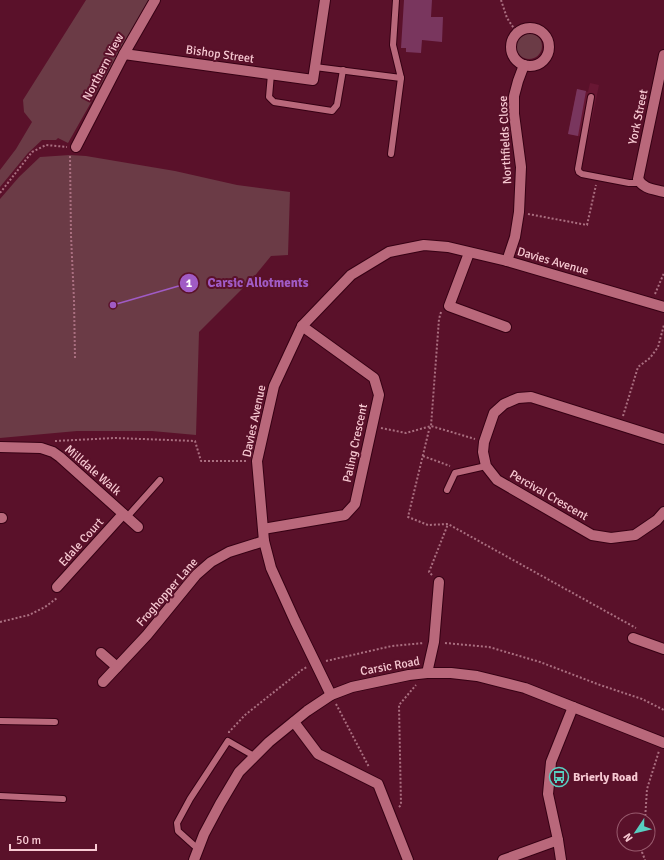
<svg xmlns="http://www.w3.org/2000/svg" width="664" height="860" font-family="Signika,sans-serif">
	<style>
		.built { fill: #681733 }
		.green { fill: #6b3b46 }
		.building { fill: #79365e }
		.lines { fill: none; stroke-linecap: round; stroke-linejoin: round }
		.service-casing { stroke: #360114; stroke-width: 8 }
		.minor-casing { stroke: #360114; stroke-width: 12 }
		.path { stroke: #aa6f80; stroke-width: 2; stroke-dasharray: 2 2; stroke-linecap: butt }
		.service { stroke: #b9687b; stroke-width: 6 }
		.minor { stroke: #b9687b; stroke-width: 10 }
		.labels { text-anchor: middle; stroke-width: 4; stroke-linejoin: round; paint-order: stroke }
		.street-label { font-size: 12px; fill: #f8cad3; stroke: #5a112a }
		.poi-label { font-size: 12px; font-weight: bold; fill: #f8cad3; stroke: #5a112a; text-anchor: start }
		.leader { fill: none; stroke: #a05bc5; stroke-width: 1.5 }
		.callout-dot { fill: #a05bc5; stroke: #5a112a; stroke-width: 1.5 }
		.mark-label { font-size: 12px; text-anchor: middle; font-weight: bold; fill: #fff }
		.callout-label { font-size: 13px; text-anchor: middle; font-weight: bold; fill: #a05bc5; stroke: #5a112a; stroke-width: 4; stroke-linejoin: round; paint-order: stroke }
	</style>
	<rect width="100%" height="100%" fill="#5a112a"/>
	<!-- built -->
	<polygon class="built" points="590,83 599,85 588,138 568,134 577,89 588,92"/>
	<!-- green -->
	<g class="green">
		<polygon points="86,0 149,0 68,143 58,138 56,140 42,140 28,153 0,187 0,170 16,149 32,122 24,112 23,100"/>
		<circle cx="529" cy="46" r="13"/>
		<polygon points="70,155 86,156 175,171 237,185 290,192 288,255 271,256 253,278 199,332 196,435 152,431 77,431 0,438 0,199 19,177 40,157"/>
	</g>
	<!-- building -->
	<g class="building">
		<polygon points="404,0 432,0 431,17 443,17 442,42 422,40 421,53 406,52 406,48 401,48"/>
		<polygon points="577,89 586,91 578,136 568,134"/>
	</g>
	<g class="lines">
		<!-- service casing -->
		<g class="service-casing">
			<g id="service">
				<polyline points="315,67 401,78 393,45 396,0"/>
				<polyline points="271,74 269,97 274,102 332,111 337,105 343,70"/>
				<polyline points="591,97 578,169 579,172 582,174 629,183 640,183"/>
				<polyline points="391,154 401,78"/>
				<polyline points="447,490 455,473 486,466"/>
				<polyline points="127,517 160,480"/>
				<polyline points="0,721 55,722"/>
				<polyline points="0,796 63,799"/>
				<polyline points="198,849 178,831 177,823 190,799 228,741 254,756"/>
			</g>
		</g>
		<!-- minor casing -->
		<g class="minor-casing">
			<g id="minor">
				<circle cx="530" cy="47" r="19"/>
				<polyline points="124,54 313,80 325,0"/>
				<path d="M664,55L638,179C643,189 654,189 664,192"/>
				<polyline points="76,147 124,54 155,0"/>
				<polyline points="469,253 449,306 506,327"/>
				<polyline points="507,261 515,237 519,212 521,167 514,114 514,96 518,81 524,65"/>
				<polyline points="664,439 531,397 518,398 504,404 494,413 484,442 483,452 486,466 497,480 592,535 611,538 635,535 657,520 664,512"/>
				<polyline points="0,447 41,448 53,452 60,457 138,527"/>
				<polyline points="0,518 2,518"/>
				<polyline points="263,529 345,515 355,504 379,395 374,378 302,326"/>
				<polyline points="57,587 123,514"/>
				<polyline points="633,638 664,649"/>
				<polyline points="101,653 117,667"/>
				<polyline points="427,673 434,642 439,582"/>
				<polyline points="103,682 147,635 196,575 211,562 229,552 264,541"/>
				<polyline points="331,695 295,621 271,568 264,541 257,461 274,386 302,326 351,275 389,252 424,245 448,247 507,261 664,307"/>
				<polyline points="294,722 318,754 378,784 408,860"/>
				<polyline points="194,860 204,834 220,804 239,772 269,742 307,711 331,695 352,687 409,675 427,673 451,673 477,676 525,688 664,743"/>
				<polyline points="503,860 558,840"/>
				<polyline points="561,860 558,840 548,794 551,762 573,707"/>
			</g>
		</g>
		<!-- path -->
		<g class="path">
			<polyline points="501,0 507,18 517,33"/>
			<polyline points="70,156 71,236 74,300 75,358"/>
			<polyline points="0,193 32,152 46,145 67,147"/>
			<polyline points="528,214 587,225 596,185"/>
			<polyline points="655,294 664,273"/>
			<polyline points="441,312 439,319 431,426 429,430 408,517 428,525 448,524 636,628"/>
			<polyline points="623,416 638,367 650,358 658,347 664,325"/>
			<polyline points="381,428 406,433 431,426 475,439"/>
			<polyline points="55,441 115,438 195,441 201,461 247,461"/>
			<polyline points="423,456 450,466"/>
			<polyline points="432,575 429,572 448,524"/>
			<polyline points="0,622 29,615 45,607 57,598"/>
			<polyline points="445,643 489,647 540,662 600,685 642,699 664,710"/>
			<polyline points="326,661 392,646 424,643"/>
			<polyline points="336,704 369,767"/>
			<polyline points="229,733 229,732 245,715 303,669 307,667"/>
			<polyline points="399,807 401,805 399,705 416,685"/>
			<polyline points="645,820 647,789 659,751"/>
			<polyline points="643,844 642,852 645,860"/>
		</g>
		<!-- service -->
		<use href="#service" class="service"/>
		<!-- minor -->
		<use href="#minor" class="minor"/>
	</g>
	<!-- icons -->
	<defs>
		<g id="bus-ring" transform="scale(1)"><circle r="9.5" fill="#5a112a" stroke="#58cec1" stroke-width="1.5"/><path d="M-5-6H5V4H4V6H2V4H-2V6H-4V4H-5ZM-3.5-4V0h7V-4ZM-3.5 1.2v1.5H-2V1.2ZM2 1.2v1.5H3.5V1.2Z" fill="#58cec1"/></g>
	</defs>
	<g fill-rule="evenodd">
		<use href="#bus-ring" x="559" y="777"/>
	</g>
	<g class="labels">
		<!-- street labels -->
		<g class="street-label">
			<text transform="translate(220 54) rotate(8)" y="4">Bishop Street</text>
			<text transform="translate(103 67) rotate(-62)" y="4">Northern View</text>
			<text transform="translate(638 117) rotate(-78)" y="4">York Street</text>
			<text transform="translate(505 140) rotate(-93)" y="4">Northfields Close</text>
			<text transform="translate(553 261) rotate(16)" y="4">Davies Avenue</text>
			<text transform="translate(254 421) rotate(-78)" y="4">Davies Avenue</text>
			<text transform="translate(355 443) rotate(-78)" y="4">Paling Crescent</text>
			<text transform="translate(93 470) rotate(41)" y="4">Milldale Walk</text>
			<text transform="translate(549 495) rotate(30)" y="4">Percival Crescent</text>
			<text transform="translate(81 542) rotate(-48)" y="4">Edale Court</text>
			<text transform="translate(167 592) rotate(-49)" y="4">Froghopper Lane</text>
			<text transform="translate(390 666) rotate(-10)" y="4">Carsic Road</text>
		</g>
		<!-- poi labels -->
		<g class="poi-label">
			<text x="573" y="781">Brierly Road</text>
		</g>
	</g>
	<!-- callouts -->
	<path class="leader" d="M113 305L189 283"/>
	<g class="callout-dot">
		<circle cx="113" cy="305" r="4"/>
		<circle cx="189" cy="283" r="10"/>
	</g>
	<g class="mark-label">
		<text x="189" y="287">1</text>
	</g>
	<g class="callout-label">
		<text x="258" y="287">Carsic Allotments</text>
	</g>
	<!-- north arrow -->
	<g transform="translate(636 832) rotate(235)"><circle r="19" fill="#5a112a" stroke="#995b6e"/>
	<path d="M0-3L7 15L0 10L-7 15Z" fill="#58cec1"/>
	<text y="-6" font-size="11" font-weight="bold" text-anchor="middle" fill="#f8cad3">N</text>
	</g>
	<!-- scale -->
	<path d="M10 844v6h86v-6" fill="none" stroke="#f8cad3" stroke-width="2"/>
	<text x="16" y="844" font-size="12" fill="#f8cad3" stroke="#5a112a" stroke-width="3" paint-order="stroke">50 m</text>
</svg>
